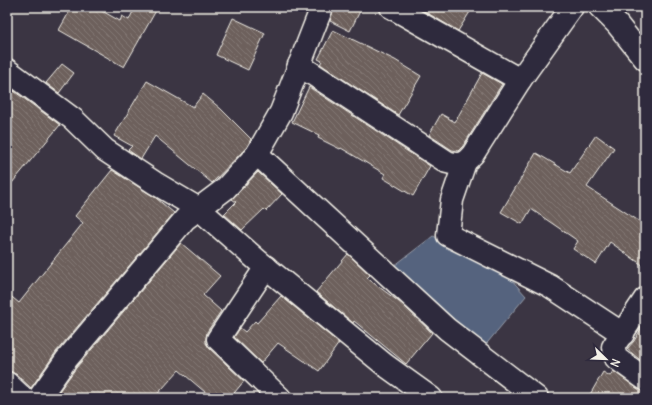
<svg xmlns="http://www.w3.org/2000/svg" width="652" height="405" font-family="Delius,sans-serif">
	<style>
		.water { fill: #55637e; stroke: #959ca8 }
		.building { fill: url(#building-back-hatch); stroke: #f4f1e8 }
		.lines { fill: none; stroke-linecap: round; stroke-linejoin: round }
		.street-casing { stroke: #f4f1e8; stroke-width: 25 }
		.street { stroke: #2f2a3d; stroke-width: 22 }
	</style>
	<defs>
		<pattern id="building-back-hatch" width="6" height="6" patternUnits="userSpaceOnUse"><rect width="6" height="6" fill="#6d605c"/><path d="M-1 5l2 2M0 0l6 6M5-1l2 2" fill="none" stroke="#827773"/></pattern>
	</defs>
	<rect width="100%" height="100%" fill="#3b3543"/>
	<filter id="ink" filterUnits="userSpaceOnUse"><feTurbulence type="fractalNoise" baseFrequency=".025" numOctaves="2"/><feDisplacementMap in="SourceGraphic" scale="8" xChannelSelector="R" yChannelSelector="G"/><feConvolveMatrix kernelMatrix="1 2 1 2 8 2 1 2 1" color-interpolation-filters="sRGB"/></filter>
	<g filter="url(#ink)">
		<!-- water -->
		<polygon class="water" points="433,236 500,267 526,296 483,348 390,269"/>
		<!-- building -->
		<g class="building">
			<polygon points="72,7 95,7 120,21 122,16 129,20 135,7 158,7 124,67 59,30"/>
			<polygon points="334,7 362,7 350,31 330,21"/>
			<polygon points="417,7 473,7 458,31"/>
			<polygon points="233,18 265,33 248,70 216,55"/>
			<polygon points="333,30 395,60 421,76 398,115 320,64 322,61 318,59"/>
			<polygon points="62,64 74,73 59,93 46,83"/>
			<polygon points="482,73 502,84 463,146 458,151 452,150 429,135 441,114 455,122"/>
			<polygon points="147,81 193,107 203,94 221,109 251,139 247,147 212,183 155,136 141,159 128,150 132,146 114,136"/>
			<polygon points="7,86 60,125 7,189"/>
			<polygon points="309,87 430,166 413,196 383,178 385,174 341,148 340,149 318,138 319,135 292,122"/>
			<polygon points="596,135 614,148 587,187 645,225 645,267 610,242 596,264 573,249 578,241 531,209 522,224 501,212 536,153 570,173"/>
			<polygon points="112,170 156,198 174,213 56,352 31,388 16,374 7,371 7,293 19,303 83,223 75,216"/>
			<polygon points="258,172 282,194 266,211 264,209 242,230 224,214 236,202 232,199"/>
			<polygon points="181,243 220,276 203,295 221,311 207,332 206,338 206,343 209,348 244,381 230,398 212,398 179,370 154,398 54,398 76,368"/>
			<polygon points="348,254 370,275 367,278 402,304 432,333 406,364 354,321 353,323 316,292"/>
			<polygon points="281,296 339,343 319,371 278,343 261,363 234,337 240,328 245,332 255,321 257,323"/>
			<polygon points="645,322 645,364 627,349 634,341"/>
			<polygon points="613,371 638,389 645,391 645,398 588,398 603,372 610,376"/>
		</g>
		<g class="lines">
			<!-- street casing -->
			<g class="street-casing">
				<g id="street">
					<polyline points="391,7 520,80 572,7"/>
					<polyline points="600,7 617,24 645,59"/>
					<path d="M299,65L447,162C461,166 464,164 473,154L520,80"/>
					<polyline points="7,70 73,119 105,150 155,183 199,209 257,260 335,324 385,365 431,398"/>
					<polyline points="257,154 447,329 537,398"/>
					<polyline points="465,162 452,200 448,235 550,286 623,334"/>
					<polyline points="266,267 218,339 280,398"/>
					<polyline points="645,299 613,347 616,358 645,379"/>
					<polyline points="7,383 23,398"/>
					<polyline points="39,398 66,360 185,219 225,189 257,154 281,112 322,7"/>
				</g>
			</g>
			<!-- street -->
			<use href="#street" class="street"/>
		</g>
	</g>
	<!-- margin -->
	<rect width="652" height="405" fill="none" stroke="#2f2a3d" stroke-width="24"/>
	<rect x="12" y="12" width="628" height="381" fill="none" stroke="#f4f1e8" stroke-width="1.5" filter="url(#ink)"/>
	<!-- north arrow -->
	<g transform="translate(606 359) rotate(113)" stroke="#2f2a3d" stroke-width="3" paint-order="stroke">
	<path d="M0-3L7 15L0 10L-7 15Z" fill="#f4f1e8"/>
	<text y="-6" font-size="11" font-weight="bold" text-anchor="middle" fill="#f4f1e8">N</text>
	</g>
</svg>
